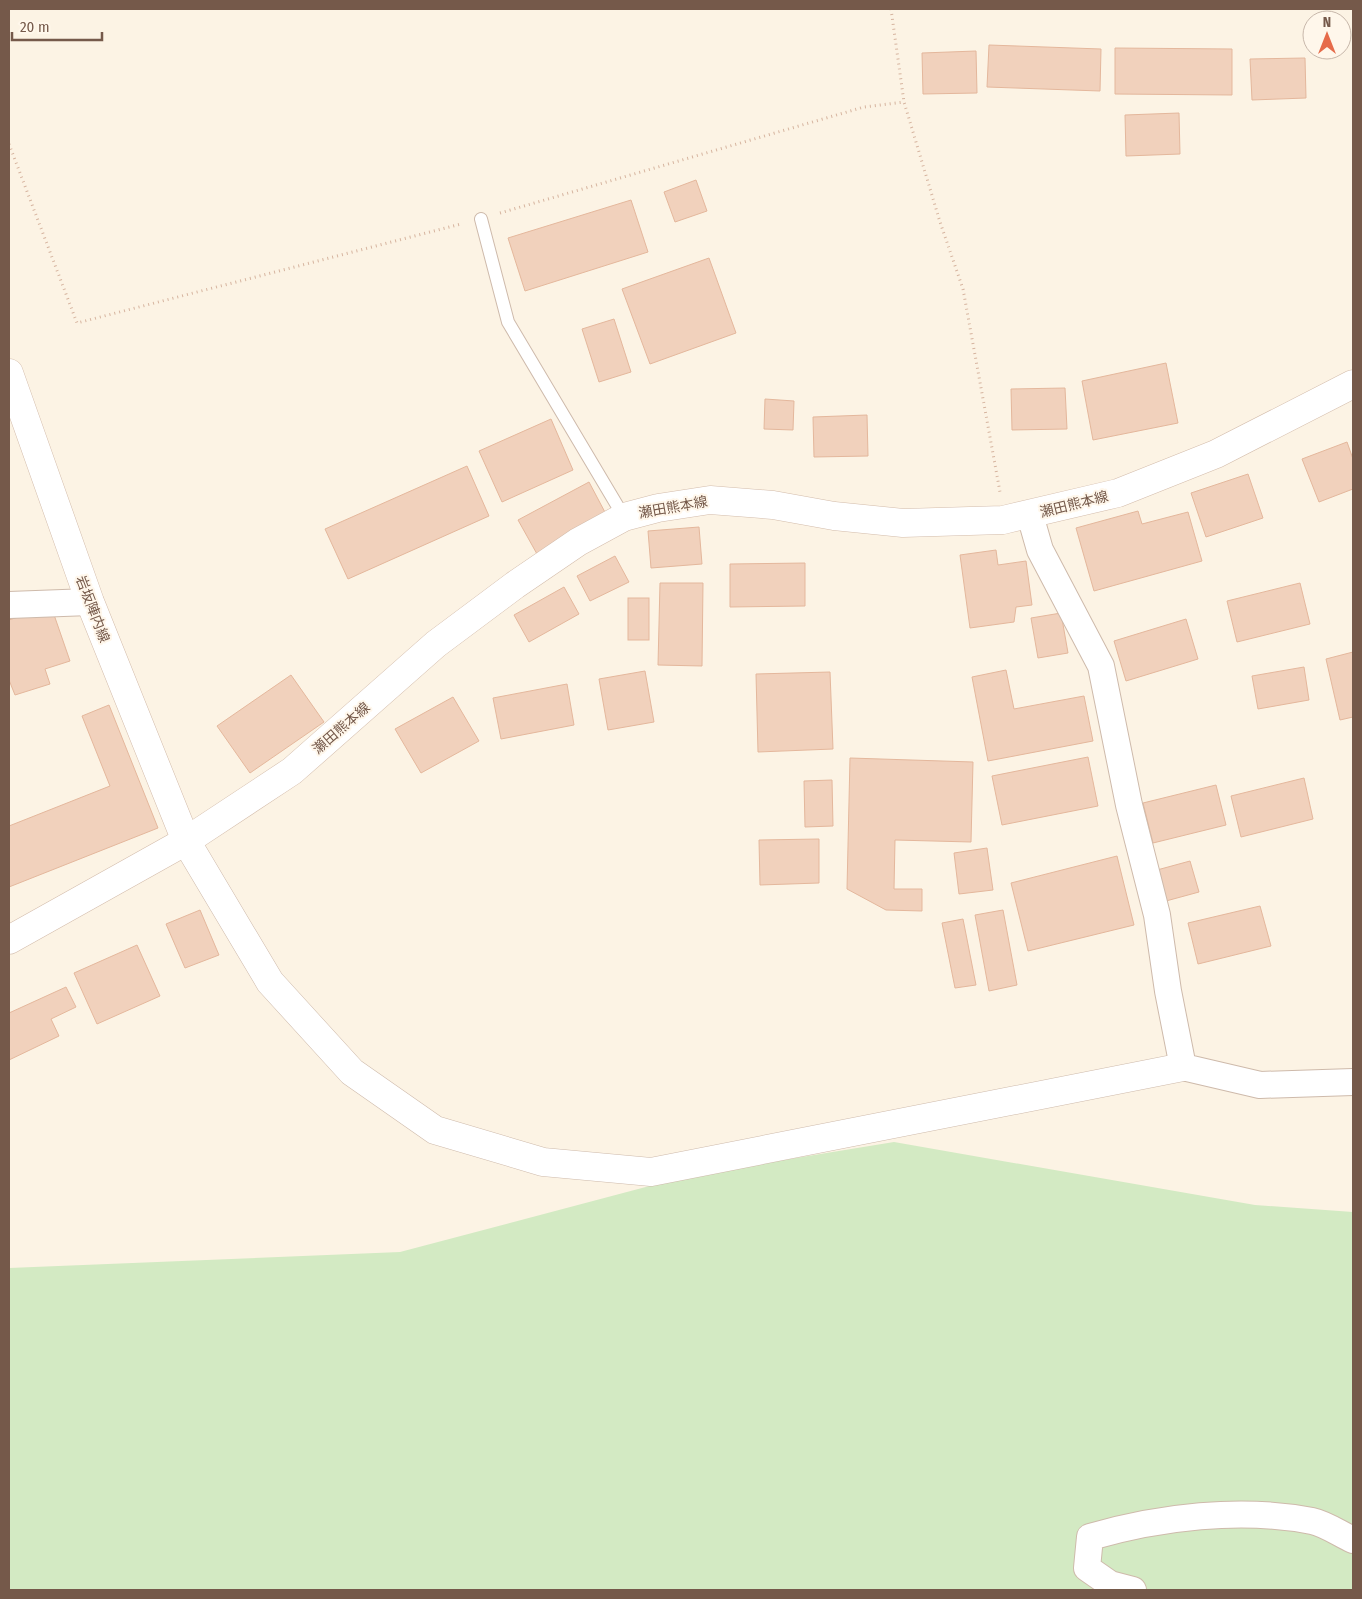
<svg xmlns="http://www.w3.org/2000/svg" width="1362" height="1599" font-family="'Fira Sans Condensed','Noto Sans JP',sans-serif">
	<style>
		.green { fill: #d3eac3 }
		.building { fill: #f1d1bc; stroke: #e4b79c }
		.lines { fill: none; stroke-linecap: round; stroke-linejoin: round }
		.service-casing { stroke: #cebaab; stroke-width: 14 }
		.minor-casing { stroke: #cebaab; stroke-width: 28 }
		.tertiary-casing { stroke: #cebaab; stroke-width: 29 }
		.secondary-casing { stroke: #d3bcab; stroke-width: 29 }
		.path { stroke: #d6b49f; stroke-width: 3; stroke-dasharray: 1 4; stroke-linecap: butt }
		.service { stroke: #fff; stroke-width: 12 }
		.minor { stroke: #fff; stroke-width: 26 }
		.tertiary { stroke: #fff; stroke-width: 28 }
		.secondary { stroke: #fff; stroke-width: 28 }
		.labels { text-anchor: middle; stroke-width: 4; stroke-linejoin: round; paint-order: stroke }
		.street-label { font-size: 14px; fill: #75594a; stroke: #fff7eb }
	</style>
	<rect width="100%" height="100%" fill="#fcf3e4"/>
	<!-- green -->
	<polygon class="green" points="894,1142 1255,1205 1353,1212 1353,1590 9,1590 9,1268 400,1252 691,1175"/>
	<!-- building -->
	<g class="building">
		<polygon points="989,45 1101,49 1100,91 987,87"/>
		<polygon points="1115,48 1232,49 1232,95 1115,94"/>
		<polygon points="976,51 977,93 923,94 922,53"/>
		<polygon points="1305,58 1306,98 1252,100 1250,59"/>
		<polygon points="1179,113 1180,154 1126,156 1125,115"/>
		<polygon points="696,180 707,211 675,222 664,192"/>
		<polygon points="631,200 648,252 525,291 508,238"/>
		<polygon points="709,258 736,333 650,364 622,289"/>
		<polygon points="614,319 631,372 599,382 582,329"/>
		<polygon points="1166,363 1178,423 1093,440 1082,381"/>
		<polygon points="1065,388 1067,429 1012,430 1011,389"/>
		<polygon points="765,399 794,401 793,430 764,429"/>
		<polygon points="867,415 868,456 814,457 813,417"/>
		<polygon points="551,419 573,470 502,502 479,451"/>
		<polygon points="1347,442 1353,459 1353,489 1319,502 1302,459"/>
		<polygon points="467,466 489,516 348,579 325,529"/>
		<polygon points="1248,474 1263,518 1206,537 1191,493"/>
		<polygon points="589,482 607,516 537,554 518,520"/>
		<polygon points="1138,511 1142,524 1188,512 1202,561 1094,591 1076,528"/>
		<polygon points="699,527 702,564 651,568 648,531"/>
		<polygon points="996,550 998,565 1026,561 1032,605 1016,607 1014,622 970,628 960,555"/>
		<polygon points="615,556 629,582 590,601 577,576"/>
		<polygon points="805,563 805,606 730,607 730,564"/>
		<polygon points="660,583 703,583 702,666 658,665"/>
		<polygon points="1300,583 1310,624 1237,642 1227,601"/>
		<polygon points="564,587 579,614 529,642 514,615"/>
		<rect x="628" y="598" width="21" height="42"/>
		<polygon points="51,606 70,661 45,669 50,684 15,695 9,680 9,620"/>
		<polygon points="1061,613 1068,653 1038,658 1031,618"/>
		<polygon points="1186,619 1198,659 1126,681 1114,641"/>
		<polygon points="1353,652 1353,717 1340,720 1326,659"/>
		<polygon points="1304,667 1309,700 1258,709 1252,676"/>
		<polygon points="1006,670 1014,709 1084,696 1093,741 988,761 972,677"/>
		<polygon points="645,671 654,722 608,730 599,679"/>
		<polygon points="830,672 833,749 758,752 756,674"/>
		<polygon points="291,675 324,722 250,773 217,726"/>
		<polygon points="567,684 574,725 501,739 493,698"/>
		<polygon points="453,697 479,741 421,773 395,729"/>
		<polygon points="109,705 158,828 9,887 9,826 110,786 82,716"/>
		<polygon points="1088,757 1098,806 1002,825 992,776"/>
		<polygon points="850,758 973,762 971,842 895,840 894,889 922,889 922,911 886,910 847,889"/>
		<polygon points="1304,778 1313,819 1241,837 1231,796"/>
		<polygon points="832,780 833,826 805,827 804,781"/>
		<polygon points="1216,785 1226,825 1153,843 1143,803"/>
		<polygon points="819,839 819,883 760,885 759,840"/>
		<polygon points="987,848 993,890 959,894 954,853"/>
		<polygon points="1117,856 1134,925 1028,951 1011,883"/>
		<polygon points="1190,861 1199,892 1166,901 1157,870"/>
		<polygon points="1260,906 1271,946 1198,964 1188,923"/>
		<polygon points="200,910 219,955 185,968 166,924"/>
		<polygon points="1003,910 1017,985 989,991 975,915"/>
		<polygon points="963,919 976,985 955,988 942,923"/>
		<polygon points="137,945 160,996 97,1024 74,973"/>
		<polygon points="66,987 76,1007 51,1019 59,1036 9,1060 9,1013"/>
	</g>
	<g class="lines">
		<!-- service casing -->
		<g class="service-casing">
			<polyline id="service" points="481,219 508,322 624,517"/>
		</g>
		<!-- minor casing -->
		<g class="minor-casing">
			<g id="minor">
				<polyline points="1030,515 1040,550 1101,666 1129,805 1157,915 1168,991 1183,1067 1260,1085 1353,1082"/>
				<polyline points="9,605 90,602"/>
				<path d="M1133,1590L1110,1584L1087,1568L1090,1537C1159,1517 1241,1507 1312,1521C1326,1524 1340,1534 1353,1540"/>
			</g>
		</g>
		<!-- tertiary casing -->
		<g class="tertiary-casing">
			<polyline id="tertiary" points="186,841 270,982 352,1072 435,1130 543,1162 651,1172 1183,1067"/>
		</g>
		<!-- secondary casing -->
		<g class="secondary-casing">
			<g id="secondary">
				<polyline points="9,373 90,602 186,841"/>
				<polyline points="9,940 186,841 292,771 436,644 515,585 578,542 624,517 658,508 710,500 773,505 834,516 903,523 1003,520 1118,493 1216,454 1353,384"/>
			</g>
		</g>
		<!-- path -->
		<g class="path">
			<polyline points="891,9 904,102 940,222 963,289 1000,492"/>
			<polyline points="9,144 77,323 461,224"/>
			<polyline points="500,213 864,107 904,102"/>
		</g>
		<!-- service -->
		<use href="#service" class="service"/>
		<!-- minor -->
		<use href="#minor" class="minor"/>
		<!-- tertiary -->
		<use href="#tertiary" class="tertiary"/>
		<!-- secondary -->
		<use href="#secondary" class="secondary"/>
	</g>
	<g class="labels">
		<!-- street labels -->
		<g class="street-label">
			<text transform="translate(1074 504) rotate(-14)" y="5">瀬田熊本線</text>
			<text transform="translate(673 507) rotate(-10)" y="5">瀬田熊本線</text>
			<text transform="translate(93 609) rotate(69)" y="5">岩坂陣内線</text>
			<text transform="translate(341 728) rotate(-41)" y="5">瀬田熊本線</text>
		</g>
	</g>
	<!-- border -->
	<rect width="1362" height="1599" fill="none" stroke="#75594a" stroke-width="20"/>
	<!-- north arrow -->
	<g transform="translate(1327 35)"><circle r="24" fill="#fff7eb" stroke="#c8b8ab"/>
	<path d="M0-4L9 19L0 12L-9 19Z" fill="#e66b4a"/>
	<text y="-8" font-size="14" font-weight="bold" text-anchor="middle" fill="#75594a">N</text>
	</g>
	<!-- scale -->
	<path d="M12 32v8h90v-8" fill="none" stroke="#75594a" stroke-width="2.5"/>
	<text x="20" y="32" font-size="15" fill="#75594a" stroke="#fff7eb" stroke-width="4" paint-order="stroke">20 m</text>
</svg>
